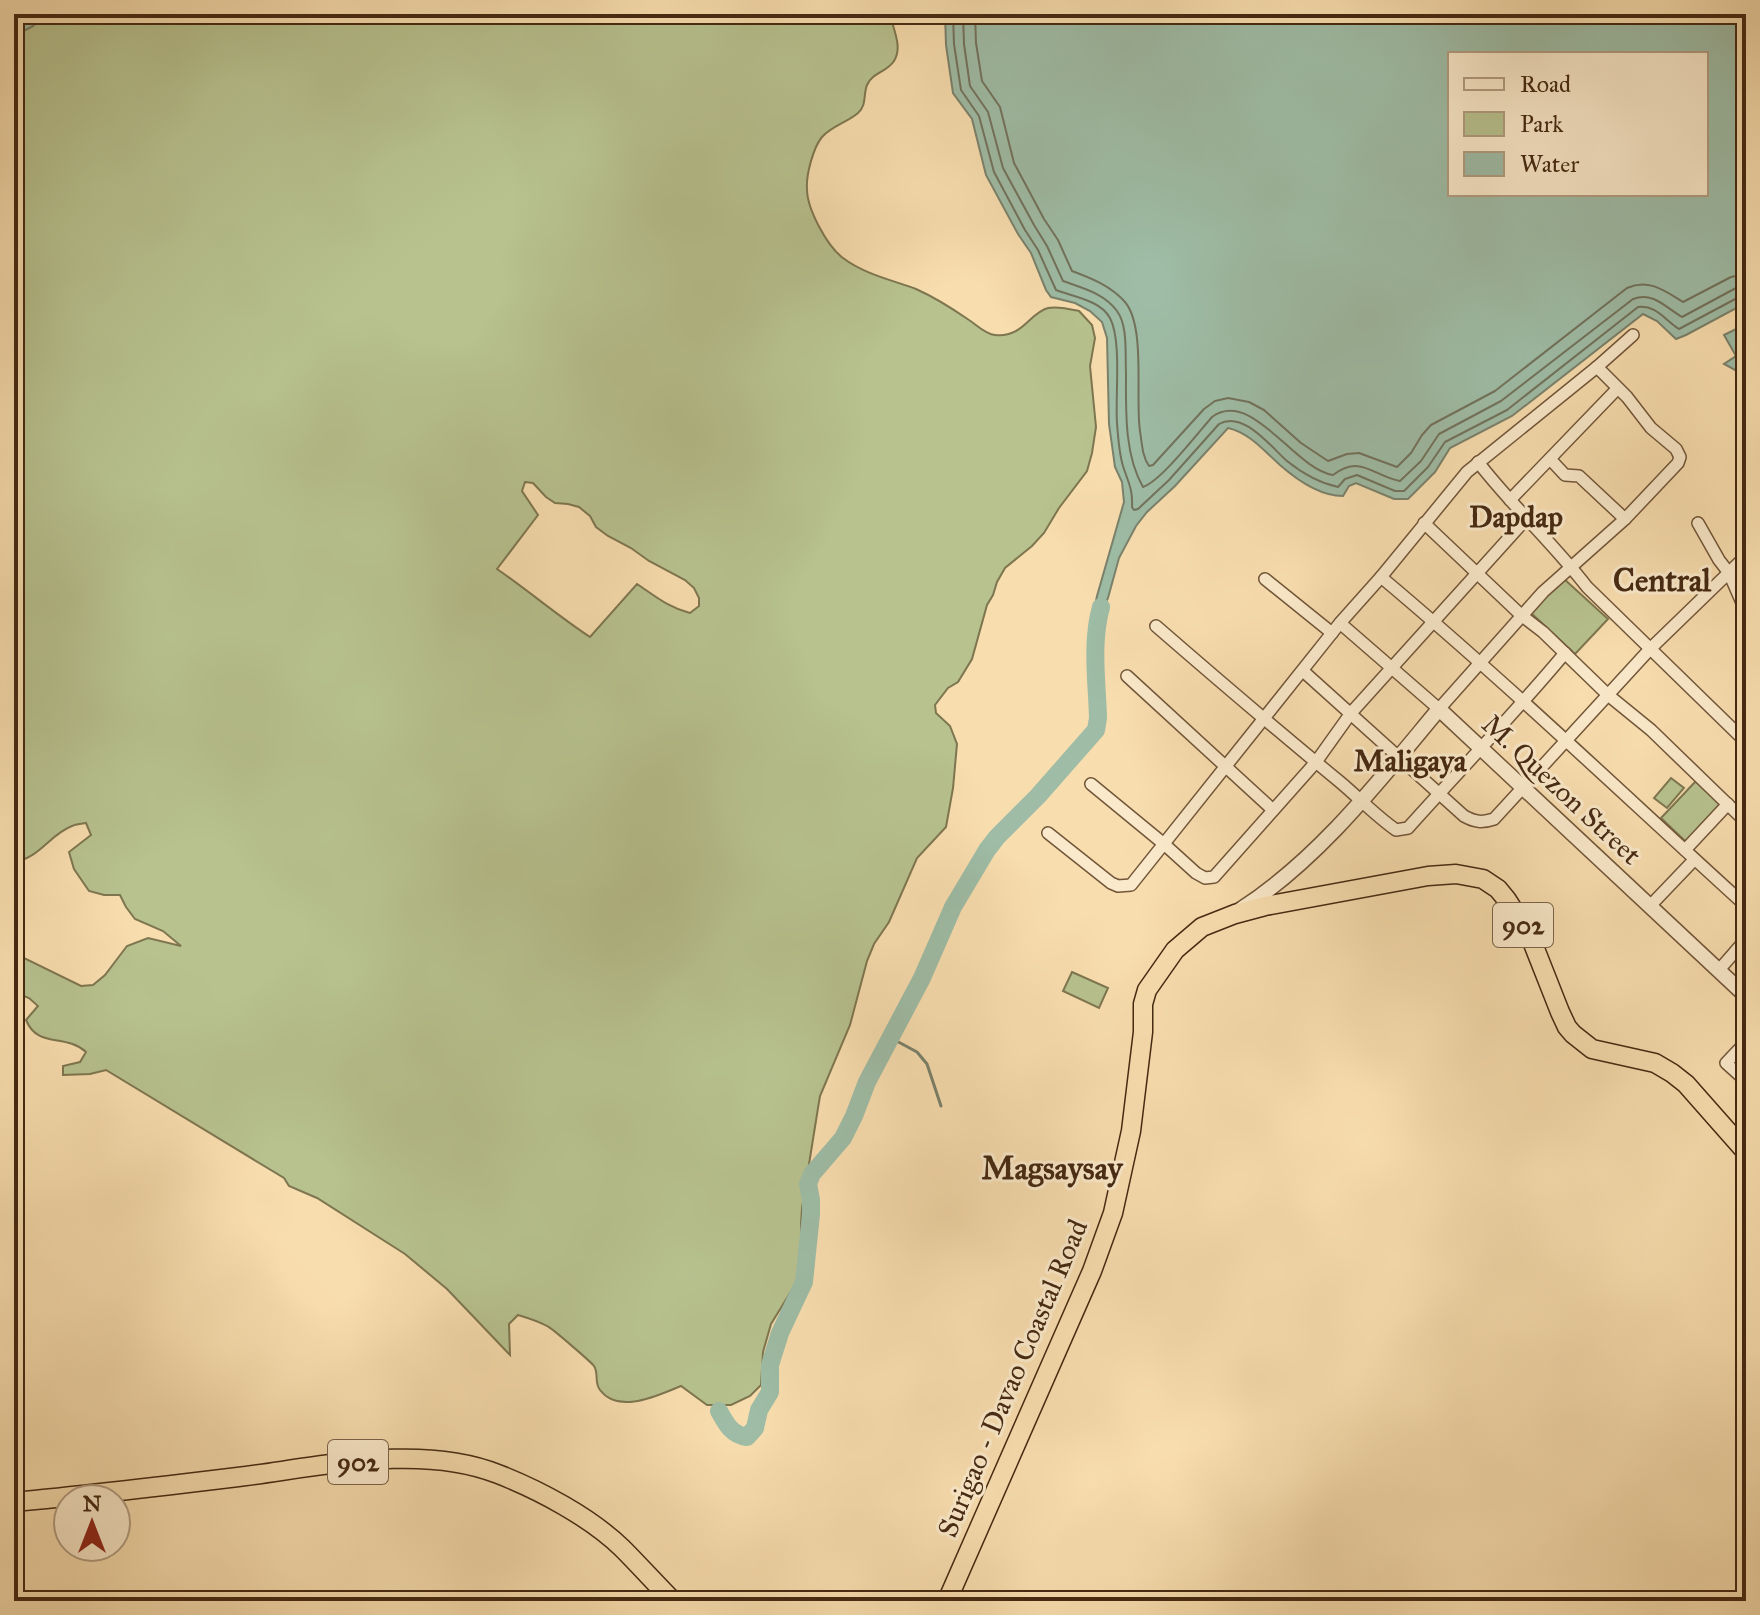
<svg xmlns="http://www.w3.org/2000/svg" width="1760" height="1615" font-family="'IM FELL Great Primer',serif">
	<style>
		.green { fill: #b7c28f; stroke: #7e7650; stroke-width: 2; fill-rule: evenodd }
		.water { fill: #9ebca6; stroke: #7a816b; stroke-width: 2; fill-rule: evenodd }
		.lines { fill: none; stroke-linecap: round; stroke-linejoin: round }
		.shore { stroke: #72725c; stroke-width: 2 }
		.stream { stroke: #7a816b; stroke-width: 3 }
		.river { stroke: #9ebca6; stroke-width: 18 }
		.minor-casing { stroke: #725639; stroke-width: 14 }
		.tertiary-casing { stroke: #725639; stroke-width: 17 }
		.trunk-casing { stroke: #452912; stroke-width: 21 }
		.minor { stroke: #fae9ca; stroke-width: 11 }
		.tertiary { stroke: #fae9ca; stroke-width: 14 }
		.trunk { stroke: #f8ddae; stroke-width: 18 }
		.labels { text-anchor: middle; stroke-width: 6; stroke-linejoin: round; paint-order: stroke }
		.shield { fill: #fae9ca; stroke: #7b6349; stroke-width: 2 }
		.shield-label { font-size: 26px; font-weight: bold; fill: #452912 }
		.street-label { font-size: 28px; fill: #452912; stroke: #fae9ca }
		.neighbourhood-label { font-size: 30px; font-weight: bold; fill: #452912; stroke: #fae9ca }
		.quarter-label { font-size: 32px; font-weight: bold; fill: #452912; stroke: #fae9ca }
	</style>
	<rect width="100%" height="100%" fill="#f8ddae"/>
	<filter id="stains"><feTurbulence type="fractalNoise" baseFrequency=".0025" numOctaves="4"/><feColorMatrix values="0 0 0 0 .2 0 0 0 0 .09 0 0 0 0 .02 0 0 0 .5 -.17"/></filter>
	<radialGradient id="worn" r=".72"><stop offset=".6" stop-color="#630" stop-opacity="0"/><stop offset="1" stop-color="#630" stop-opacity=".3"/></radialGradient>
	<!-- green -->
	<g class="green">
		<path d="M47,14H890C893,29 903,47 894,61C887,72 872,73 867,85C863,95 867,105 858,113C846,123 832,126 822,137C813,148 806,175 807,189C807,209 827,246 843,258C864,274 892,280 916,289C934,297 953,309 969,320C977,325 985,334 995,335C1023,338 1029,313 1048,308C1057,306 1070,309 1079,311L1092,325L1095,338L1090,366L1096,427L1092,453L1087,471L1059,508L1044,533L1032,546L1005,568L997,582L993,595L987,605L972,659L958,682L948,688L935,705L936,713L950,726L957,744L953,788L946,827L917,858L889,922L874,944L867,961L850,1025L820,1096L818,1108L802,1208L801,1224L802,1267L795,1285L771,1324L763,1352L761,1385L750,1396L731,1405H707L681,1386C658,1395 619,1415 600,1390C594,1382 599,1374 594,1366C592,1363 552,1328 547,1326C538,1321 528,1318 518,1315L509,1324L510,1355L447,1289L405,1254L317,1198L289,1186L284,1178L106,1070L90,1074L63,1075V1066L80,1062L86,1052C65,1033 38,1049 26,1020L38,1006L29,998L14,992V953L81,986L93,985L105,975L127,946L148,938L181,946L163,931L135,919L126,907L120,895H104L89,891L74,869L69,852L91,835L86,823C81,824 76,824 72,826C50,834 38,860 14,861V36L33,26ZM525,482L533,483L546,497L555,503L568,504L579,507L590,516L596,527L608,536L631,548L649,561L685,580L694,588L699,598V606L690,613C669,608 655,596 637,584L590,637C558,616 529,591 497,569L538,515L522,491Z"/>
		<polygon points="1563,578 1608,619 1575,654 1530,612"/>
		<polygon points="1671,778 1684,788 1667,808 1654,798"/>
		<polygon points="1696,781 1721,805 1686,842 1661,818"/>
		<polygon points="1072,972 1108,988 1099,1008 1063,991"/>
	</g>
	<!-- water -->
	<g class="water">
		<polygon points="14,14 47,14 33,26 14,36"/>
		<path d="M945,14H1746V303L1686,335L1676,339L1657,321L1643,314L1512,416L1450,448L1435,472L1408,499H1394L1356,483L1349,486L1343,496C1321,496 1297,480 1280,465C1264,451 1250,433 1228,428L1175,486L1147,512L1136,526L1119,558L1108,598L1105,604L1101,607L1096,601L1097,596L1124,502L1122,482L1115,467L1109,424L1107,338L1102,322L1090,311L1075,303L1051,297L1046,290L1031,253L1018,234L986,175L972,119L953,93L946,45ZM1450,54H1706V194H1450Z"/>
		<polygon points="1746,324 1746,376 1724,364 1736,356 1724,335"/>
	</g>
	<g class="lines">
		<!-- shore -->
		<g class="shore">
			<path d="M953,14L954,44L961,90L979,116L994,172L1025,230L1038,250L1056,290C1074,297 1100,300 1110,318C1122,341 1115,396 1117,423C1118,436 1119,453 1123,466C1128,482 1133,489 1132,507L1134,510L1138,509L1169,480L1219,424C1243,410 1271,447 1287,461C1302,473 1319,483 1338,487L1345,479L1357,475L1395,491H1404L1428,467L1445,442L1507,410L1638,307C1655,304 1666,321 1679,329L1739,297L1746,296"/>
			<path d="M963,14L964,44L970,86L988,112L1003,168L1034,225L1047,246L1063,281C1082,288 1104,293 1117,311C1128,326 1125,353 1126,372C1126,410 1124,454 1143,487C1161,481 1197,434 1212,417C1252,388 1294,469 1333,475C1361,454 1373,476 1400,481L1421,461L1439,434L1501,401L1633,299C1653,291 1666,308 1682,317L1736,288L1746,286"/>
			<path d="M975,14L976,43L982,81L1000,107L1014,163L1044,219L1058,240L1072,271C1091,278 1111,286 1125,302C1146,327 1135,398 1140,431C1142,443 1142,456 1149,466L1153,465L1204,409L1215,401L1228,398L1249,402L1264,410L1301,443L1328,461L1347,454L1359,453L1397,467L1411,453L1422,435L1431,425L1495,391L1627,288C1649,278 1665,291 1683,302L1731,277L1746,274"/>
		</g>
		<!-- stream -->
		<polyline class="stream" points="891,1038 917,1052 927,1064 941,1106"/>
		<!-- river -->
		<path class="river" d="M719,1411C726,1424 732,1435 747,1437L755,1428L759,1410L770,1392V1365L780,1333L804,1282L811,1214V1200L808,1184L812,1174L843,1138L854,1116L867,1082L922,978L953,907L987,850L997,837L1038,796L1096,730L1098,718C1097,681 1091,643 1101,607"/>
		<!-- minor casing -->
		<g class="minor-casing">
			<g id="minor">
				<polyline points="1550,459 1565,475 1579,476 1625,519"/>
				<path d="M1478,462C1512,506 1553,543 1587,587L1746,742"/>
				<polyline points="1510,500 1617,389"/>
				<polyline points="1424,523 1521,615 1543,632 1608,695 1651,730 1746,822"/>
				<polyline points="1698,523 1719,560 1729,573 1746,612"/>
				<path d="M1381,577C1506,682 1625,796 1746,906"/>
				<polyline points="1265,579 1332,633"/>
				<polyline points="1340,623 1439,709 1543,592 1625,519 1678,463 1680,457 1676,449 1651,428 1627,397 1597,367"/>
				<path d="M1156,626C1217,679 1278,731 1340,782C1359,798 1376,816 1396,830L1408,828C1460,770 1515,713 1565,653"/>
				<path d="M1303,671L1464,816C1475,822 1482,823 1494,819L1650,649L1746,556"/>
				<polyline points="1127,676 1273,810"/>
				<polyline points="1091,784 1164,844 1196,873 1205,878 1214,877 1316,762 1351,713 1527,518"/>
				<polyline points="1048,833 1111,883 1118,886 1131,885 1340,623 1381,577 1467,472 1597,367 1633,335"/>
				<polyline points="1685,850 1728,804"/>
				<polyline points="1650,906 1694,860"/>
				<polyline points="1719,970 1746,939"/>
				<polyline points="1746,1042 1726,1063 1746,1081"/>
			</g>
		</g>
		<!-- tertiary casing -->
		<g class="tertiary-casing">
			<path id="tertiary" d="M1240,910C1319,859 1379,781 1439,709L1746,996"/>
		</g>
		<!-- trunk casing -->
		<g class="trunk-casing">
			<g id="trunk">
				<path d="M14,1502C89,1495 164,1486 238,1477C319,1467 420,1443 498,1474C539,1490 590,1517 622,1548C640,1566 656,1584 673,1601"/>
				<polyline points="947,1601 1092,1271 1113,1213 1131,1131 1143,1032 1143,1004 1147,990 1175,950 1202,927 1235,914 1265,906 1428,876 1456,874 1483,879 1498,889 1507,900 1530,936 1560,1012 1567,1027 1573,1034 1592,1049 1655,1063 1672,1073 1686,1084 1746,1152"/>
			</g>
		</g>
		<!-- minor -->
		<use href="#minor" class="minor"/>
		<!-- tertiary -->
		<use href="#tertiary" class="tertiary"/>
		<!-- trunk -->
		<use href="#trunk" class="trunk"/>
	</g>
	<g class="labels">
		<!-- shield labels -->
		<g class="shield">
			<rect x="1493" y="903" width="60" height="44" rx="6"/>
			<rect x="328" y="1440" width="60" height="44" rx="6"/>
		</g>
		<g class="shield-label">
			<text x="1523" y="934">902</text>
			<text x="358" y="1471">902</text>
		</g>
		<!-- street labels -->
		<g class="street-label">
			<text transform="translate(1562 789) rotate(43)" y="10">M. Quezon Street</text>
			<text transform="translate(1012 1378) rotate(-67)" y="10">Surigao - Davao Coastal Road</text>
		</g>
		<!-- neighbourhood labels -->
		<g class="neighbourhood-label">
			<text x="1516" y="527">Dapdap</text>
			<text x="1410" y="771">Maligaya</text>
		</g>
		<!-- quarter labels -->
		<g class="quarter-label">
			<text x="1662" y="591">Central</text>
			<text x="1052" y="1179">Magsaysay</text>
		</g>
	</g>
	<!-- margin -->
	<rect width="1760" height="1615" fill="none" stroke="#f8ddae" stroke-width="48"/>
	<rect x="16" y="16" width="1728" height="1583" fill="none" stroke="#452912" stroke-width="4"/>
	<rect x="24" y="24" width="1712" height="1567" fill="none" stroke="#452912" stroke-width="2"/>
	<!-- legend -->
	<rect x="1448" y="52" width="260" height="144" fill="#fae9ca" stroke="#b29c80" stroke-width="2"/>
	<rect x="1464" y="78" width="40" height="12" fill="#fae9ca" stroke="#b29c80" stroke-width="2"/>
	<text x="1520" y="92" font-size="24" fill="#452912">Road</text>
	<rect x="1464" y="112" width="40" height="24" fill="#b7c28f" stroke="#b29c80" stroke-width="2"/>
	<text x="1520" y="132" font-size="24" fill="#452912">Park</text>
	<rect x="1464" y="152" width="40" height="24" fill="#9ebca6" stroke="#b29c80" stroke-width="2"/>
	<text x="1520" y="172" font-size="24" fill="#452912">Water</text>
	<!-- north arrow -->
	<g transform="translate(92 1523)"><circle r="38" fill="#fae9ca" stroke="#b29c80" stroke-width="2"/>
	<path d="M0-6L14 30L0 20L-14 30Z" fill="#8f2418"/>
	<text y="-12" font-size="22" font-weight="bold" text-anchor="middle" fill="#452912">N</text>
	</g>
	<rect width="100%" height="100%" filter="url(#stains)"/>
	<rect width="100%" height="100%" fill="url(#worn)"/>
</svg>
